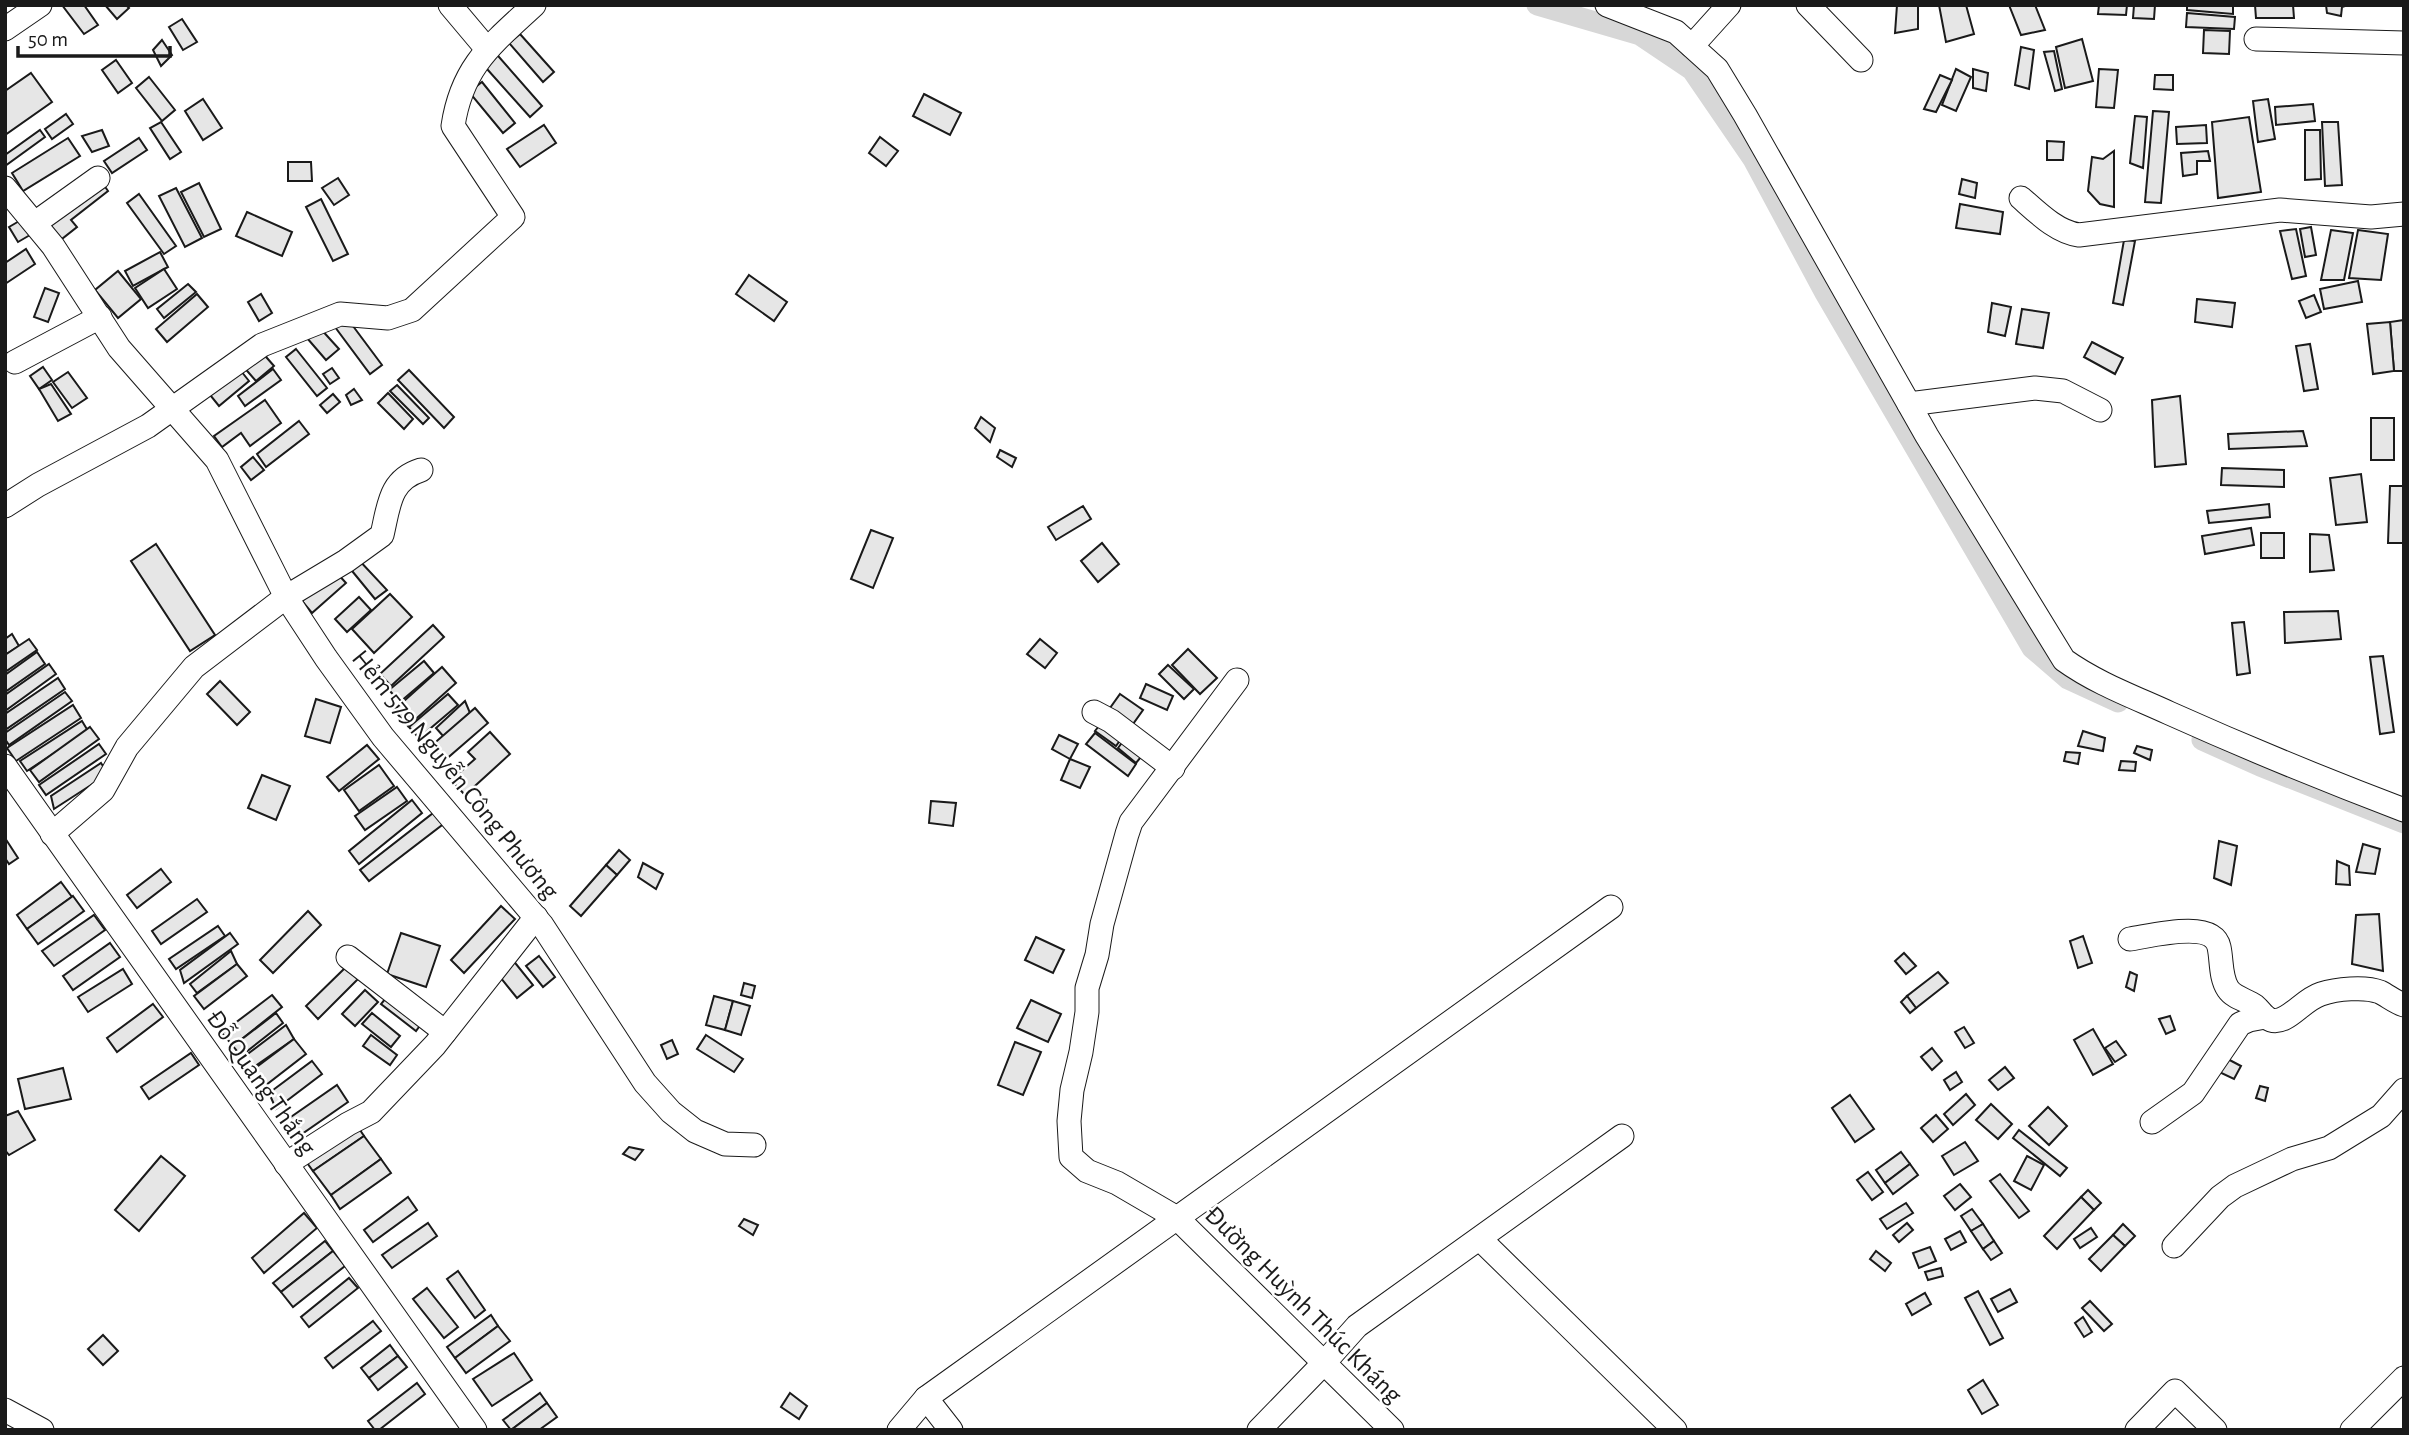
<svg xmlns="http://www.w3.org/2000/svg" width="2409" height="1435" font-family="'Alegreya Sans',sans-serif">
	<style>
		.lines { fill: none; stroke-linecap: round; stroke-linejoin: round }
		.canal { stroke: #d7d7d7; stroke-width: 21 }
		.building { fill: #e6e6e6; stroke: #1a1a1a; stroke-width: 2 }
		.minor-casing { stroke: #1a1a1a; stroke-width: 25 }
		.minor { stroke: #fff; stroke-width: 23 }
		.labels { text-anchor: middle; stroke-width: 5; stroke-linejoin: round; paint-order: stroke }
		.street-label { font-size: 26px; fill: #1a1a1a; stroke: #fff }
	</style>
	<rect width="100%" height="100%" fill="#fff"/>
	<g class="lines">
		<!-- canal -->
		<g class="canal">
			<polyline points="1537,5 1640,35 1692,70 1753,159 1825,293 2032,648 2068,679 2118,702"/>
			<polyline points="2202,740 2260,766 2404,823"/>
		</g>
	</g>
	<!-- building -->
	<g class="building">
		<polygon points="62,5 84,5 98,25 84,34"/>
		<polygon points="105,5 126,5 129,8 117,19"/>
		<polygon points="1897,5 1918,5 1918,29 1895,33"/>
		<polygon points="1939,5 1966,5 1974,34 1946,42"/>
		<polygon points="2009,5 2035,5 2045,30 2021,35"/>
		<polygon points="2099,5 2127,5 2126,15 2098,14"/>
		<polygon points="2134,5 2155,5 2154,19 2133,18"/>
		<polygon points="2187,5 2233,5 2233,14 2187,10"/>
		<polygon points="2255,5 2293,5 2294,18 2256,18"/>
		<polygon points="2326,5 2348,5 2342,7 2341,16 2327,13"/>
		<polygon points="2187,13 2235,17 2234,29 2186,27"/>
		<polygon points="182,19 197,42 183,50 169,27"/>
		<polygon points="2204,30 2230,31 2229,54 2203,53"/>
		<polygon points="520,34 554,72 543,82 509,43"/>
		<polygon points="2082,39 2093,81 2065,88 2056,47"/>
		<polygon points="162,40 172,55 161,66 153,50"/>
		<polygon points="2021,47 2034,50 2029,89 2015,85"/>
		<polygon points="492,49 542,106 530,117 479,60"/>
		<polygon points="2054,51 2062,89 2055,91 2044,52"/>
		<polygon points="116,60 132,83 118,93 102,70"/>
		<polygon points="1956,69 1971,77 1956,111 1942,105"/>
		<polygon points="1973,69 1988,73 1986,91 1973,88"/>
		<polygon points="2099,69 2118,70 2114,108 2096,107"/>
		<polygon points="31,73 52,102 5,135 5,91"/>
		<polygon points="1940,75 1952,80 1936,112 1924,109"/>
		<polygon points="2155,75 2173,75 2173,90 2154,89"/>
		<polygon points="149,77 175,110 162,121 136,88"/>
		<polygon points="482,82 515,123 503,133 469,92"/>
		<polygon points="924,94 961,113 950,135 913,116"/>
		<polygon points="203,99 222,128 203,140 185,111"/>
		<polygon points="2268,99 2275,139 2258,142 2253,101"/>
		<polygon points="2313,104 2315,121 2276,125 2275,107"/>
		<polygon points="2153,111 2169,112 2161,203 2145,202"/>
		<polygon points="66,114 73,124 52,139 45,129"/>
		<polygon points="2135,116 2147,117 2143,168 2130,163"/>
		<polygon points="2249,117 2261,192 2218,198 2212,122"/>
		<polygon points="161,122 181,152 170,159 150,128"/>
		<polygon points="2322,122 2338,122 2342,185 2325,186"/>
		<polygon points="544,125 556,143 520,167 507,149"/>
		<polygon points="2206,125 2207,143 2177,144 2176,127"/>
		<polygon points="40,130 45,137 5,166 5,155"/>
		<polygon points="102,130 109,146 92,152 82,136"/>
		<polygon points="2305,130 2320,130 2321,179 2305,180"/>
		<polygon points="880,137 898,151 886,166 869,153"/>
		<polygon points="68,138 80,156 23,191 12,173"/>
		<polygon points="139,138 147,150 112,173 104,161"/>
		<polygon points="2047,141 2064,142 2063,160 2047,160"/>
		<polygon points="2114,151 2114,207 2100,204 2088,191 2092,157 2103,159"/>
		<polygon points="2208,151 2210,161 2197,161 2197,174 2183,176 2181,153"/>
		<polygon points="288,162 311,162 312,181 288,181"/>
		<polygon points="99,178 108,191 71,220 77,227 58,242 42,222"/>
		<polygon points="338,178 349,195 334,205 322,188"/>
		<polygon points="1962,179 1977,183 1975,198 1959,194"/>
		<polygon points="199,183 221,229 204,237 181,192"/>
		<polygon points="176,188 202,238 185,247 159,196"/>
		<polygon points="139,194 176,246 164,254 127,203"/>
		<polygon points="321,199 348,254 333,261 306,207"/>
		<polygon points="1960,204 2003,212 2000,234 1956,228"/>
		<polygon points="247,212 292,232 282,256 236,236"/>
		<polygon points="21,220 30,235 18,242 9,227"/>
		<polygon points="2311,227 2316,255 2305,257 2300,229"/>
		<polygon points="2296,229 2306,276 2292,279 2280,231"/>
		<polygon points="2331,230 2353,233 2344,280 2321,280"/>
		<polygon points="2358,230 2388,234 2381,280 2349,278"/>
		<polygon points="2124,240 2135,241 2123,305 2113,303"/>
		<polygon points="26,249 35,264 5,284 5,263"/>
		<polygon points="160,252 168,267 133,286 125,271"/>
		<polygon points="164,269 177,289 148,308 135,288"/>
		<polygon points="118,271 141,299 118,318 95,290"/>
		<polygon points="749,275 787,302 774,321 736,294"/>
		<polygon points="2358,281 2362,302 2324,309 2320,289"/>
		<polygon points="188,284 196,292 164,318 157,309"/>
		<polygon points="45,288 59,293 48,322 34,317"/>
		<polygon points="197,294 208,307 167,342 156,329"/>
		<polygon points="261,294 272,313 259,321 248,302"/>
		<polygon points="2314,295 2321,312 2306,318 2299,301"/>
		<polygon points="2197,299 2235,303 2232,327 2195,322"/>
		<polygon points="1992,303 2011,307 2005,336 1988,332"/>
		<polygon points="2022,309 2049,313 2043,348 2016,344"/>
		<polygon points="347,318 382,365 370,374 335,327"/>
		<polygon points="2404,320 2404,371 2394,371 2390,322"/>
		<polygon points="2390,322 2394,371 2373,374 2367,324"/>
		<polygon points="319,327 339,349 326,360 307,338"/>
		<polygon points="2092,342 2123,358 2115,374 2084,357"/>
		<polygon points="2310,344 2318,389 2304,391 2296,346"/>
		<polygon points="296,349 327,388 317,396 286,357"/>
		<polygon points="260,350 274,366 256,381 242,365"/>
		<polygon points="237,366 249,381 219,406 206,390"/>
		<polygon points="43,367 52,380 39,389 30,376"/>
		<polygon points="332,368 339,378 330,384 323,374"/>
		<polygon points="273,369 281,380 245,406 238,396"/>
		<polygon points="409,370 454,417 444,428 398,380"/>
		<polygon points="68,372 87,398 72,408 53,382"/>
		<polygon points="51,384 71,414 58,421 39,389"/>
		<polygon points="397,385 429,418 423,424 390,391"/>
		<polygon points="354,389 362,400 351,405 346,395"/>
		<polygon points="388,393 413,419 404,429 378,403"/>
		<polygon points="333,394 340,402 327,413 320,405"/>
		<polygon points="2180,396 2186,464 2155,467 2152,400"/>
		<polygon points="265,400 281,423 250,446 241,433 222,447 214,436"/>
		<polygon points="981,417 995,428 990,442 975,428"/>
		<rect x="2371" y="418" width="23" height="42"/>
		<polygon points="299,421 309,434 266,467 257,454"/>
		<polygon points="2303,431 2307,446 2229,449 2228,434"/>
		<polygon points="1000,450 1016,458 1012,467 997,457"/>
		<polygon points="253,457 264,470 251,480 241,467"/>
		<polygon points="2222,468 2284,470 2284,487 2221,485"/>
		<polygon points="2361,474 2367,522 2336,525 2330,478"/>
		<polygon points="2390,486 2404,486 2404,543 2388,543"/>
		<polygon points="2269,504 2270,517 2209,523 2207,511"/>
		<polygon points="1083,506 1091,519 1056,540 1048,527"/>
		<polygon points="2251,528 2254,545 2205,554 2202,536"/>
		<polygon points="871,530 893,538 873,588 851,579"/>
		<rect x="2261" y="533" width="23" height="25"/>
		<polygon points="2310,534 2329,535 2334,570 2310,572"/>
		<polygon points="1102,543 1119,564 1098,582 1081,561"/>
		<polygon points="156,544 215,635 190,651 131,561"/>
		<polygon points="357,558 387,590 375,599 348,566"/>
		<polygon points="336,572 346,583 312,613 302,601"/>
		<polygon points="390,594 412,617 374,653 352,629"/>
		<polygon points="359,597 371,610 347,632 335,619"/>
		<polygon points="2338,611 2341,639 2285,643 2284,612"/>
		<polygon points="2244,622 2250,673 2237,675 2232,623"/>
		<polygon points="433,625 444,637 391,686 380,674"/>
		<polygon points="12,634 19,646 5,655 5,639"/>
		<polygon points="29,639 37,650 5,672 5,655"/>
		<polygon points="1040,639 1057,653 1045,668 1027,654"/>
		<polygon points="1188,649 1217,678 1200,694 1172,665"/>
		<polygon points="37,652 45,664 5,692 5,675"/>
		<polygon points="2383,656 2394,732 2380,734 2370,657"/>
		<polygon points="424,661 434,673 400,702 389,690"/>
		<polygon points="49,664 56,674 5,711 5,695"/>
		<polygon points="1168,665 1194,689 1184,699 1159,674"/>
		<polygon points="442,667 456,683 408,726 394,710"/>
		<polygon points="58,678 65,689 5,730 5,714"/>
		<polygon points="220,681 250,712 237,725 207,694"/>
		<polygon points="1146,684 1173,696 1167,710 1140,698"/>
		<polygon points="65,692 72,701 9,745 5,739 5,733"/>
		<polygon points="448,694 458,705 419,738 409,727"/>
		<polygon points="1120,694 1143,710 1133,724 1110,708"/>
		<polygon points="316,699 341,707 330,743 305,736"/>
		<polygon points="465,701 470,713 444,737 436,728"/>
		<polygon points="73,705 81,718 16,761 7,748"/>
		<polygon points="475,708 488,723 444,761 431,746"/>
		<polygon points="82,721 88,731 27,771 20,761"/>
		<polygon points="1103,721 1123,736 1116,746 1095,731"/>
		<polygon points="90,727 99,739 39,782 30,770"/>
		<polygon points="2083,731 2105,738 2103,751 2078,746"/>
		<polygon points="490,732 510,754 465,795 451,780 475,759 468,752"/>
		<polygon points="1095,733 1136,764 1128,776 1086,744"/>
		<polygon points="1059,735 1078,744 1070,759 1052,749"/>
		<polygon points="1127,736 1146,751 1136,763 1118,748"/>
		<polygon points="99,744 106,754 46,795 39,785"/>
		<polygon points="367,745 379,759 339,791 327,777"/>
		<polygon points="2137,746 2152,750 2150,760 2134,753"/>
		<polygon points="2066,752 2080,753 2078,764 2064,761"/>
		<polygon points="1070,759 1090,767 1080,788 1061,780"/>
		<polygon points="2121,761 2136,762 2135,771 2119,770"/>
		<polygon points="101,763 108,774 54,809 51,796"/>
		<polygon points="379,765 394,786 359,811 344,790"/>
		<polygon points="262,775 290,786 276,820 248,808"/>
		<polygon points="397,787 407,801 365,830 355,816"/>
		<polygon points="412,800 422,813 359,864 349,851"/>
		<polygon points="931,801 956,803 953,826 929,823"/>
		<polygon points="437,810 446,822 369,881 360,870"/>
		<polygon points="5,838 18,858 9,864 5,858"/>
		<polygon points="2219,841 2237,846 2231,885 2214,878"/>
		<polygon points="2363,844 2380,849 2375,874 2356,872"/>
		<polygon points="619,850 630,860 617,875 606,865"/>
		<polygon points="2337,861 2349,866 2350,885 2336,884"/>
		<polygon points="643,863 663,874 656,889 638,877"/>
		<polygon points="606,865 617,875 581,916 570,906"/>
		<polygon points="161,869 171,882 137,908 127,895"/>
		<polygon points="61,882 72,897 27,929 17,915"/>
		<polygon points="73,896 84,911 38,944 27,929"/>
		<polygon points="197,899 207,912 161,944 152,931"/>
		<polygon points="501,906 515,919 464,973 451,960"/>
		<polygon points="308,911 321,925 273,973 260,960"/>
		<polygon points="2379,914 2383,971 2352,964 2356,915"/>
		<polygon points="94,915 105,930 54,966 42,951"/>
		<polygon points="218,926 225,936 176,969 169,959"/>
		<polygon points="230,933 238,944 184,983 180,970"/>
		<polygon points="401,933 440,946 426,987 387,974"/>
		<polygon points="2083,936 2092,963 2078,968 2070,941"/>
		<polygon points="1036,937 1064,950 1053,973 1025,960"/>
		<polygon points="110,943 120,957 73,990 63,976"/>
		<polygon points="231,951 237,964 197,993 190,984"/>
		<polygon points="1904,953 1916,966 1906,974 1895,961"/>
		<polygon points="539,956 555,977 543,987 526,966"/>
		<polygon points="512,959 533,985 517,998 496,972"/>
		<polygon points="237,964 247,976 204,1009 194,996"/>
		<polygon points="346,967 358,979 318,1019 306,1006"/>
		<polygon points="123,969 132,984 88,1012 78,997"/>
		<polygon points="1938,972 1948,983 1916,1008 1907,996"/>
		<polygon points="2130,972 2137,975 2134,991 2126,987"/>
		<polygon points="744,983 755,986 752,998 741,995"/>
		<polygon points="365,990 378,1002 355,1026 342,1014"/>
		<polygon points="390,993 424,1020 416,1031 381,1004"/>
		<polygon points="272,995 282,1007 233,1046 222,1033"/>
		<polygon points="714,996 733,1001 725,1030 706,1025"/>
		<polygon points="1907,996 1916,1008 1910,1013 1901,1002"/>
		<polygon points="1031,1000 1061,1014 1048,1042 1017,1028"/>
		<polygon points="733,1001 750,1006 741,1035 725,1030"/>
		<polygon points="153,1004 163,1017 117,1052 107,1038"/>
		<polygon points="276,1013 283,1023 241,1056 233,1046"/>
		<polygon points="372,1013 400,1036 391,1047 362,1024"/>
		<polygon points="2170,1016 2175,1030 2166,1034 2159,1019"/>
		<polygon points="286,1025 294,1039 254,1067 245,1056"/>
		<polygon points="1964,1027 1974,1043 1965,1048 1955,1032"/>
		<polygon points="2093,1029 2113,1064 2093,1075 2074,1040"/>
		<polygon points="371,1035 397,1055 390,1065 363,1046"/>
		<polygon points="706,1035 743,1059 734,1072 697,1049"/>
		<polygon points="294,1039 306,1054 266,1085 254,1069"/>
		<polygon points="672,1040 678,1054 667,1059 661,1045"/>
		<polygon points="2116,1041 2126,1055 2115,1062 2105,1048"/>
		<polygon points="1015,1042 1041,1052 1023,1095 998,1085"/>
		<polygon points="1932,1048 1942,1061 1932,1070 1921,1057"/>
		<polygon points="191,1053 199,1065 149,1099 141,1087"/>
		<polygon points="2222,1056 2241,1066 2234,1079 2215,1070"/>
		<polygon points="312,1061 322,1074 276,1109 269,1093"/>
		<polygon points="2005,1067 2014,1078 1998,1090 1989,1080"/>
		<polygon points="63,1068 71,1099 25,1109 18,1079"/>
		<polygon points="1956,1072 1962,1082 1950,1090 1944,1080"/>
		<polygon points="337,1085 348,1102 299,1136 288,1119"/>
		<polygon points="2260,1086 2268,1088 2265,1101 2256,1098"/>
		<polygon points="1966,1094 1975,1105 1953,1125 1944,1114"/>
		<polygon points="1850,1095 1874,1129 1855,1142 1832,1108"/>
		<polygon points="1991,1104 2012,1124 1998,1139 1976,1120"/>
		<polygon points="2048,1107 2067,1126 2049,1145 2029,1126"/>
		<polygon points="18,1111 35,1140 9,1155 5,1150 5,1116"/>
		<polygon points="1936,1115 1948,1129 1933,1142 1921,1128"/>
		<polygon points="356,1124 364,1136 313,1171 305,1160"/>
		<polygon points="2019,1130 2067,1168 2060,1176 2013,1138"/>
		<polygon points="364,1136 381,1159 331,1195 313,1171"/>
		<polygon points="1965,1142 1978,1161 1954,1175 1942,1156"/>
		<polygon points="629,1147 643,1150 635,1160 623,1154"/>
		<polygon points="1901,1152 1910,1164 1885,1183 1876,1170"/>
		<polygon points="161,1156 185,1176 139,1231 115,1210"/>
		<polygon points="2027,1156 2044,1165 2031,1190 2014,1181"/>
		<polygon points="381,1159 391,1173 340,1209 331,1195"/>
		<polygon points="1910,1164 1918,1175 1893,1194 1885,1183"/>
		<polygon points="1868,1172 1883,1192 1872,1200 1857,1180"/>
		<polygon points="2000,1174 2029,1211 2019,1218 1990,1181"/>
		<polygon points="1960,1184 1971,1197 1955,1210 1944,1196"/>
		<polygon points="2088,1190 2101,1203 2094,1210 2081,1197"/>
		<polygon points="408,1197 417,1210 373,1242 364,1230"/>
		<polygon points="2081,1197 2094,1210 2057,1249 2044,1236"/>
		<polygon points="1906,1203 1913,1213 1887,1229 1880,1219"/>
		<polygon points="1972,1209 1983,1224 1971,1231 1961,1216"/>
		<polygon points="304,1213 317,1228 264,1273 252,1258"/>
		<polygon points="744,1219 758,1225 753,1235 739,1226"/>
		<polygon points="428,1223 437,1236 392,1268 382,1255"/>
		<polygon points="1907,1223 1913,1230 1899,1242 1893,1235"/>
		<polygon points="1983,1224 1994,1241 1983,1249 1971,1231"/>
		<polygon points="2123,1224 2135,1236 2125,1246 2113,1235"/>
		<polygon points="2091,1228 2097,1237 2080,1248 2074,1239"/>
		<polygon points="1960,1231 1966,1242 1951,1250 1945,1239"/>
		<polygon points="2113,1235 2125,1246 2101,1271 2089,1259"/>
		<polygon points="325,1241 333,1251 281,1292 273,1283"/>
		<polygon points="1994,1241 2002,1253 1991,1260 1983,1249"/>
		<polygon points="1930,1247 1936,1261 1919,1268 1913,1253"/>
		<polygon points="333,1251 345,1266 293,1307 281,1292"/>
		<polygon points="1876,1251 1891,1263 1885,1271 1870,1259"/>
		<polygon points="1941,1268 1943,1276 1928,1280 1925,1272"/>
		<polygon points="458,1271 485,1310 475,1318 447,1279"/>
		<polygon points="349,1278 358,1288 309,1327 301,1317"/>
		<polygon points="427,1288 458,1327 444,1338 413,1299"/>
		<polygon points="2010,1289 2017,1302 1998,1312 1991,1299"/>
		<polygon points="1978,1291 2003,1338 1990,1345 1965,1298"/>
		<polygon points="1925,1293 1931,1304 1912,1315 1906,1304"/>
		<polygon points="2090,1301 2112,1324 2104,1331 2082,1308"/>
		<polygon points="491,1315 498,1326 455,1358 447,1347"/>
		<polygon points="2083,1317 2092,1332 2084,1337 2075,1323"/>
		<polygon points="373,1321 381,1331 333,1368 325,1358"/>
		<polygon points="498,1326 510,1341 466,1373 455,1358"/>
		<polygon points="103,1335 118,1351 103,1365 88,1349"/>
		<polygon points="390,1345 398,1356 369,1378 361,1368"/>
		<polygon points="514,1353 532,1380 492,1406 473,1379"/>
		<polygon points="398,1356 407,1367 378,1390 369,1378"/>
		<polygon points="1983,1380 1998,1405 1982,1414 1968,1390"/>
		<polygon points="417,1383 425,1394 379,1430 375,1430 368,1421"/>
		<polygon points="540,1393 547,1403 511,1430 503,1420"/>
		<polygon points="790,1393 807,1406 799,1419 781,1407"/>
		<polygon points="547,1403 557,1417 539,1430 511,1430"/>
	</g>
	<g class="lines">
		<!-- minor casing -->
		<g class="minor-casing">
			<g id="minor">
				<polyline points="450,5 487,49"/>
				<path d="M1607,5L1676,32L1717,69L1745,115L1927,436L2064,660C2096,683 2134,697 2169,713C2247,748 2325,780 2404,810"/>
				<polyline points="1808,5 1861,60"/>
				<polyline points="5,29 40,5"/>
				<polyline points="2256,39 2404,43"/>
				<polyline points="1692,46 1729,5"/>
				<polyline points="5,188 53,246 119,348 217,460 286,597 326,658 383,737 542,925 645,1083 671,1112 695,1131 725,1144 754,1145"/>
				<path d="M2021,198C2038,213 2057,232 2079,235L2280,210L2371,217L2404,214"/>
				<polyline points="35,223 98,178"/>
				<polyline points="15,362 100,317"/>
				<polyline points="1909,404 2035,388 2063,391 2100,410"/>
				<path d="M5,506L38,485L148,426L262,345L340,314L388,318L412,310L513,217L453,126C462,66 492,44 534,5"/>
				<polyline points="1237,680 1131,822 1127,834 1102,924 1097,955 1087,988 1087,1012 1081,1052 1072,1090 1069,1121 1071,1157 1087,1171 1117,1183 1177,1218 1392,1430"/>
				<polyline points="1094,712 1111,721 1173,768"/>
				<polyline points="5,766 475,1430"/>
				<path d="M52,834L103,790L127,747L194,667L286,597L346,561L382,535C389,506 389,480 421,470"/>
				<path d="M2130,939C2151,936 2213,919 2219,947C2222,960 2220,977 2228,989C2234,998 2247,1000 2255,1006C2261,1011 2263,1017 2271,1020C2287,1025 2302,1000 2321,994C2336,989 2365,986 2380,992C2388,996 2395,1002 2404,1005"/>
				<polyline points="348,957 445,1032"/>
				<polyline points="2152,1122 2193,1093 2240,1024 2249,1020 2265,1017"/>
				<polyline points="286,1164 348,1124 371,1112 435,1045 536,917"/>
				<polyline points="1480,1239 1675,1430"/>
				<polyline points="2174,1246 2220,1197 2235,1186 2292,1159 2329,1148 2381,1116 2404,1090"/>
				<polyline points="926,1398 951,1430"/>
				<polyline points="5,1410 42,1430"/>
				<polyline points="899,1430 926,1398 1611,907"/>
				<polyline points="1259,1430 1323,1364 1357,1326 1622,1136"/>
				<polyline points="2137,1430 2175,1391 2215,1430"/>
				<polyline points="2352,1430 2404,1378"/>
			</g>
		</g>
		<!-- minor -->
		<use href="#minor" class="minor"/>
	</g>
	<g class="labels">
		<!-- street labels -->
		<g class="street-label">
			<text transform="translate(456 774) rotate(51)" y="9">Hẻm 579 Nguyễn Công Phương</text>
			<text transform="translate(262 1082) rotate(55)" y="9">Đỗ Quang Thắng</text>
			<text transform="translate(1304 1304) rotate(45)" y="9">Đường Huỳnh Thúc Kháng</text>
		</g>
	</g>
	<!-- border -->
	<rect width="2409" height="1435" fill="none" stroke="#1a1a1a" stroke-width="14"/>
	<!-- scale -->
	<path d="M18 46v10h152v-10" fill="none" stroke="#1a1a1a" stroke-width="3.5"/>
	<text x="28" y="46" font-size="21" fill="#1a1a1a" stroke="#ffffff" stroke-width="5" paint-order="stroke">50 m</text>
</svg>
